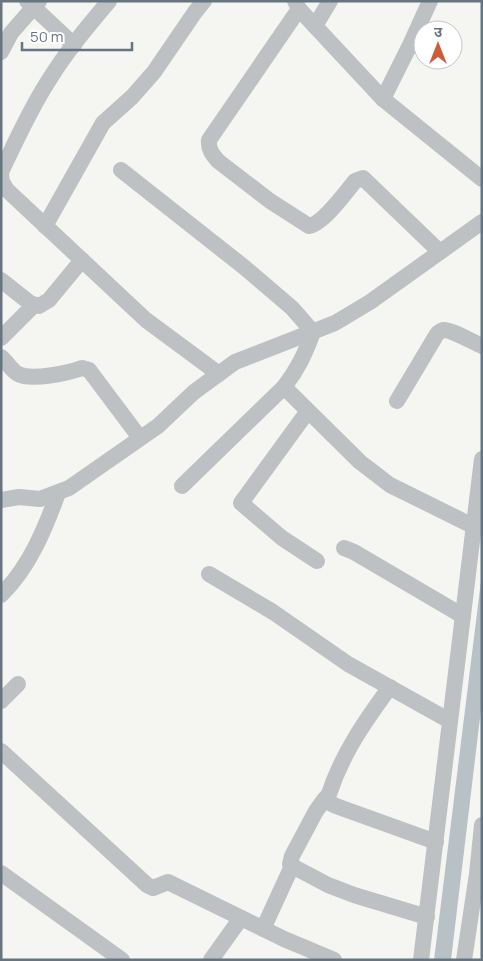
<svg xmlns="http://www.w3.org/2000/svg" width="483" height="961" font-family="Manrope,'Noto Sans Devanagari',sans-serif">
	<style>
		.water { fill: #b8c1c5 }
		.lines { fill: none; stroke-linecap: round; stroke-linejoin: round }
		.minor { stroke: #bdc1c4; stroke-width: 16 }
	</style>
	<rect width="100%" height="100%" fill="#f5f5f2"/>
	<!-- water -->
	<polygon class="water" points="482,573 482,701 451,960 434,960"/>
	<g class="lines">
		<!-- minor -->
		<g class="minor">
			<polyline points="27,1 74,45"/>
			<polyline points="295,1 299,9 383,99 482,179"/>
			<path d="M299,9L209,140C208,149 212,154 218,161L270,201L309,226C323,224 346,192 355,181L363,178L440,252"/>
			<polyline points="315,26 330,1"/>
			<polyline points="1,52 11,33 39,1"/>
			<polyline points="383,99 410,45 430,1"/>
			<path d="M121,170L244,267L292,308L313,332C305,354 298,369 284,387L182,486"/>
			<path d="M1,172C16,141 30,109 49,80C66,52 88,26 109,1"/>
			<polyline points="1,174 2,182 7,190 146,320 219,374"/>
			<polyline points="45,226 103,123 132,97 154,72 195,12 204,1"/>
			<polyline points="1,280 30,303 39,306 49,300 82,260"/>
			<polyline points="1,338 34,305"/>
			<path d="M1,357C7,362 12,371 18,374C32,381 68,373 82,368L89,370L140,438"/>
			<polyline points="284,387 360,462 390,485 473,526"/>
			<path d="M397,401L434,339C436,335 439,331 443,330C451,329 474,343 482,346"/>
			<polyline points="308,411 241,503 282,538 317,561"/>
			<polyline points="1,500 19,497 40,499 69,488 158,426 194,392 235,362 335,323 370,302 482,222"/>
			<polyline points="344,548 354,552 463,616"/>
			<polyline points="209,574 273,612 348,664 450,721"/>
			<path d="M1,595C29,568 45,529 58,493"/>
			<path d="M390,687C365,721 342,754 329,794L324,800L336,806L436,842"/>
			<polyline points="1,701 18,684"/>
			<polyline points="1,751 147,885 153,888 168,882 284,939 334,960"/>
			<polyline points="324,800 316,811 292,856 290,864 292,866 328,885 354,895 427,917"/>
			<polyline points="1,873 122,960"/>
			<polyline points="263,929 292,866"/>
			<polyline points="211,960 241,918"/>
			<polyline points="421,960 482,459"/>
			<polyline points="464,960 477,874 482,825"/>
		</g>
	</g>
	<!-- border -->
	<rect width="483" height="961" fill="none" stroke="#677580" stroke-width="5"/>
	<!-- north arrow -->
	<g transform="translate(438 45)"><circle r="24" fill="#ffffff" stroke="#c2c8cc"/>
	<path d="M0-4L9 19L0 12L-9 19Z" fill="#cf5c38"/>
	<text y="-8" font-size="14" font-weight="bold" text-anchor="middle" fill="#677580">उ</text>
	</g>
	<!-- scale -->
	<path d="M22 42v8h110v-8" fill="none" stroke="#677580" stroke-width="2.5"/>
	<text x="30" y="42" font-size="15" fill="#677580" stroke="#ffffff" stroke-width="4" paint-order="stroke">50 m</text>
</svg>
